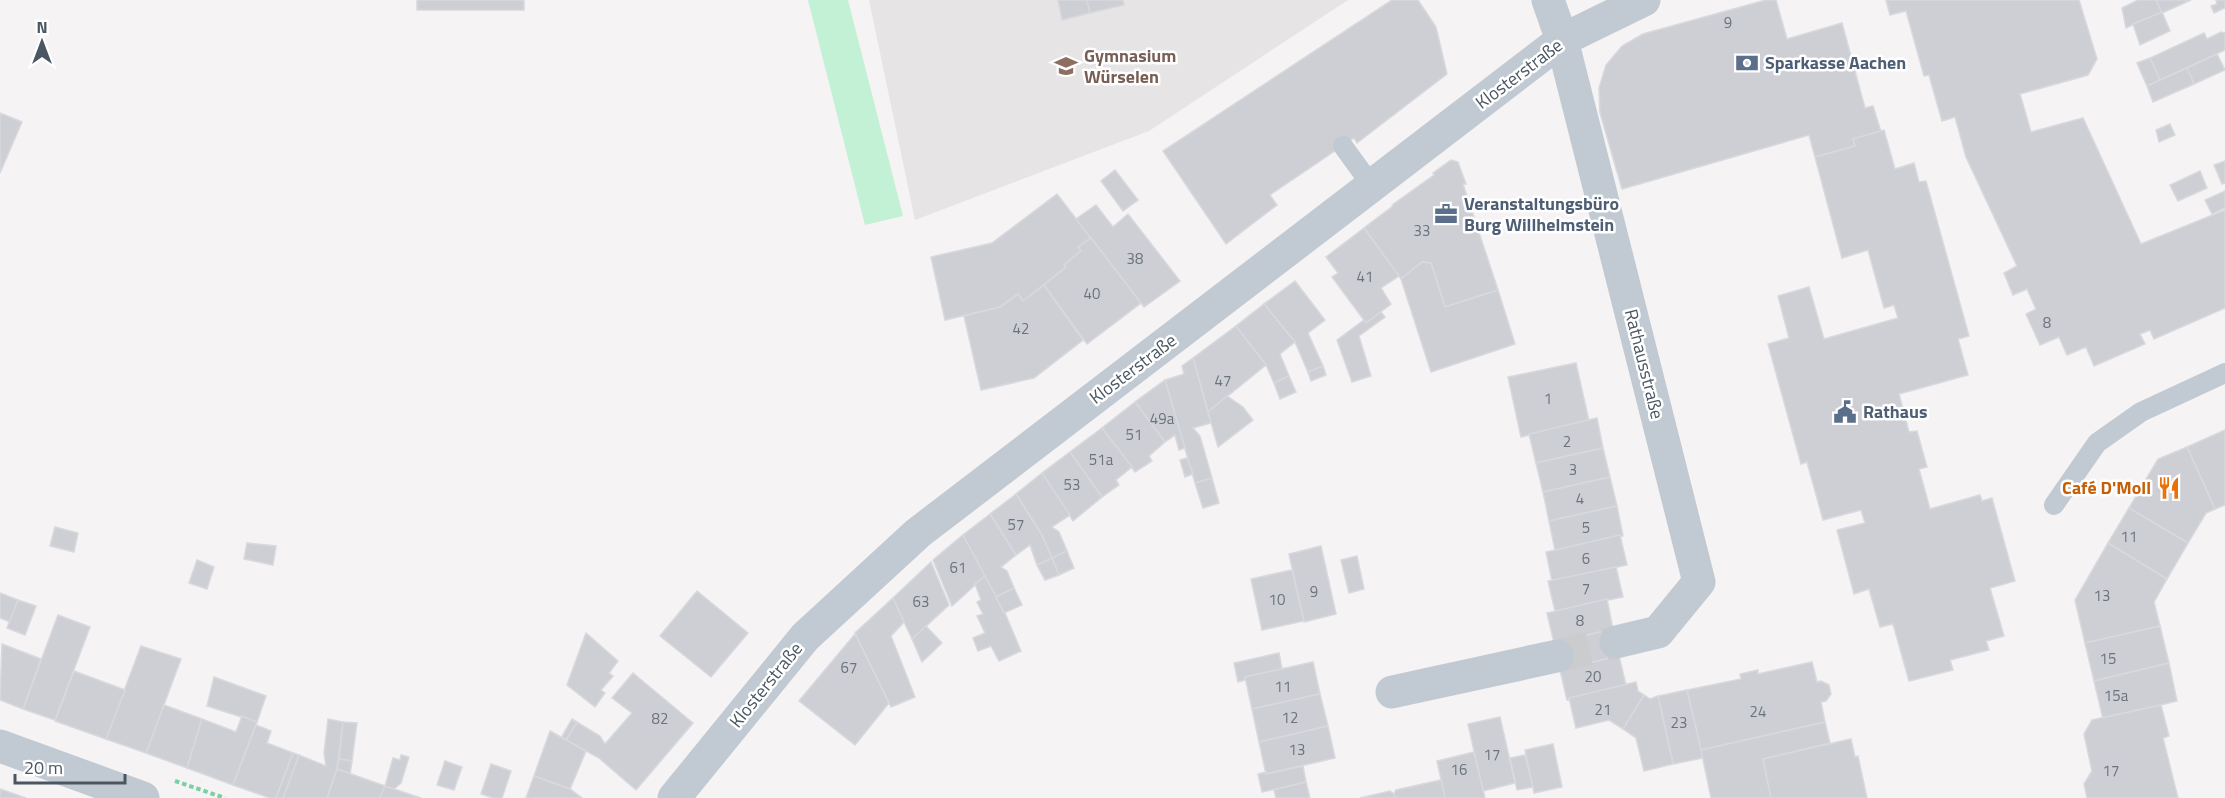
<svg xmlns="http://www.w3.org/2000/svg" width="2225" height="798" font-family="'Titillium Web',sans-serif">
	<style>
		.education { fill: #e6e4e5 }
		.green { fill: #c3f1d5 }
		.building { fill: #cdcfd5; stroke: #d7d9de; stroke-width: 1.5 }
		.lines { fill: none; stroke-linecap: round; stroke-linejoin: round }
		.minor-tunnel { stroke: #caccce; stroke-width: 33; stroke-dasharray: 33 16; stroke-linecap: butt }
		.path { stroke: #7ad0a6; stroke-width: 4; stroke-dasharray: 4.5 3; stroke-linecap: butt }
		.service { stroke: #c1cad2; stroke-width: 20 }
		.minor { stroke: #c1cad2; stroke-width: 33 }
		.labels { text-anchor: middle; stroke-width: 5; stroke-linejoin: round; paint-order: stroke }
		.number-label { font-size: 15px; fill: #6b747e }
		.education-label { font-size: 18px; font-weight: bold; fill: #785e54; stroke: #fff; text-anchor: start }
		.service-label { font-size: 18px; font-weight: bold; fill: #4e5e75; stroke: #fff; text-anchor: start }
		.street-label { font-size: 18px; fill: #4a5661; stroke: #fff }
		.food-label { font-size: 18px; font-weight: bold; fill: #c56008; stroke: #fff; text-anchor: end }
	</style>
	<rect width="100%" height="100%" fill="#f5f3f3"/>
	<!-- education -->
	<polygon class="education" points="869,0 1348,0 1149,131 915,220"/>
	<!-- green -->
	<polygon class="green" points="808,0 848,0 903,216 865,225"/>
	<!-- building -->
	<g class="building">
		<rect x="417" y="0" width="107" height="10"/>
		<polygon points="1058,0 1087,0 1090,13 1062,20"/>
		<polygon points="1087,0 1123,0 1124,5 1090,13"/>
		<polygon points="1392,0 1418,0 1436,27 1447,74 1357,143 1354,138 1270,195 1277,205 1226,244 1163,151"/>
		<polygon points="1766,0 1776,0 1787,39 1842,23 1865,108 1873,106 1881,132 1853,139 1855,146 1815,157 1809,135 1622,189 1600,113 1599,88 1606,65 1622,46 1643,34"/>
		<polygon points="1886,0 2079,0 2097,59 2088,75 2020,94 2031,132 2083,118 2141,244 2225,210 2225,308 2154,339 2150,330 2140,334 2145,344 2094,366 2086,347 2067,355 2059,337 2040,345 2026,314 2036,309 2027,289 2013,295 2004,273 2017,266 1966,157 1955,117 1942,121 1929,75 1924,76 1906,11 1890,15"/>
		<polygon points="2138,0 2156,0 2162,12 2126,28 2122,8"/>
		<polygon points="2156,0 2191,0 2162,13"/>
		<polygon points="2216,0 2225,0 2225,8 2214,13 2211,6 2217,4"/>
		<polygon points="2162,12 2170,31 2140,45 2133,24"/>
		<polygon points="2221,32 2225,33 2225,50 2160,80 2150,58 2204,33 2207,39"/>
		<polygon points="2217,54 2225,70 2194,84 2187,68"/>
		<polygon points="2150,58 2160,80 2147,86 2137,63"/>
		<polygon points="2187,68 2194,84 2153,102 2147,86"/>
		<polygon points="0,113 22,122 0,173"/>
		<polygon points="2170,124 2175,135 2159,142 2156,130"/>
		<polygon points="1884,130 1895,169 1914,163 1919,182 1926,181 1969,336 1958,339 1968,375 1899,394 1909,432 1917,431 1927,467 1919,469 1930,509 1980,495 1982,501 1992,498 2015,581 1990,588 2004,636 1986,641 1989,650 1950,660 1953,670 1909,681 1893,624 1880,627 1869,589 1854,594 1837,530 1865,523 1861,510 1823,520 1807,462 1801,464 1768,344 1789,338 1778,296 1809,287 1824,339 1898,318 1894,305 1884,308 1868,250 1842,258 1815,157 1855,146 1853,139"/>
		<polygon points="1451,160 1458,162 1466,184 1463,184 1498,290 1445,307 1431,263 1422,262 1401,279 1364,228 1393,206 1392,205 1434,175 1433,173"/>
		<polygon points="2225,161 2225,183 2222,184 2214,165"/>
		<polygon points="1115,170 1138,200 1123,211 1101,181"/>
		<polygon points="2200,171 2207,188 2178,201 2170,185"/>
		<polygon points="2225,191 2225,208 2212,214 2205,200"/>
		<polygon points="1057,194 1091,238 1078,247 1081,251 1064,265 1066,267 1023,301 1018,294 1000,307 945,320 931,257 992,243"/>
		<polygon points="1096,205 1113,227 1128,214 1180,281 1144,307 1076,219"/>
		<polygon points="1364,228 1399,276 1381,288 1391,304 1366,323 1332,277 1338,273 1326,257"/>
		<polygon points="1091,238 1141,303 1087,344 1044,285 1066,267 1064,265 1081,251 1078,247"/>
		<polygon points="1422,262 1431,263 1445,307 1498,290 1515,344 1431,372 1401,279"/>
		<polygon points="1295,281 1325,320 1308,333 1323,366 1308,372 1295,342 1264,304"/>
		<polygon points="1044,285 1083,340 1034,378 981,390 964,316 1000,307 1018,294 1023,301"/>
		<polygon points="1264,304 1295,342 1280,354 1289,376 1274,383 1266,365 1236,326"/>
		<polygon points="1381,312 1385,317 1359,336 1371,376 1352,382 1337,340 1364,320 1366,323"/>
		<polygon points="1236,326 1266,365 1208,412 1193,358"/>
		<polygon points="1193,358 1211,423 1193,428 1200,436 1212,478 1195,483 1165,380 1184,374 1182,366"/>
		<polygon points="1576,363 1589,421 1521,437 1508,377"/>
		<polygon points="1323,366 1326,375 1311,381 1308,372"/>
		<polygon points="1289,376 1296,392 1280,399 1274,383"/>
		<polygon points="1165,380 1185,448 1179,450 1175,435 1165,442 1135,402"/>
		<polygon points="1227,396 1243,407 1253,420 1218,447 1208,412"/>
		<polygon points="1135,402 1165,442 1149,456 1152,461 1135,472 1102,428"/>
		<polygon points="1597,418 1603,448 1536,463 1529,434"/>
		<polygon points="1102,428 1132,467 1116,480 1119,485 1102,497 1070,452"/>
		<polygon points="2225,430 2225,505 2215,509 2187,447"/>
		<polygon points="2187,447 2215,509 2206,513 2188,543 2129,508 2158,459"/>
		<polygon points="1603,448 1610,477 1543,492 1536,463"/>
		<polygon points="1070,452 1102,497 1073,521 1042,473"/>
		<polygon points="1187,458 1193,474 1185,477 1180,460"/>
		<polygon points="1042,473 1070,515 1052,527 1059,532 1067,551 1052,558 1042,535 1016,494"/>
		<polygon points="1610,477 1617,506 1549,521 1543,492"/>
		<polygon points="1212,478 1219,503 1203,508 1195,483"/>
		<polygon points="1016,494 1042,535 1052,558 1037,565 1030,545 1016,555 990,514"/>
		<polygon points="1617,506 1623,536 1555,550 1549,521"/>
		<polygon points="2129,508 2188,543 2167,579 2108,543"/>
		<polygon points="990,514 1016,555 1001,567 1007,571 1014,588 996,597 963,535"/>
		<polygon points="55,527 78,533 74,552 50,546"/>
		<polygon points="963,535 985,576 952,606 933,560"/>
		<polygon points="1620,535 1627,565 1552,581 1546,552"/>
		<polygon points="247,543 276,546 273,565 244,559"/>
		<polygon points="2108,543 2167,579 2154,602 2160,626 2085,643 2075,600"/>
		<polygon points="1321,546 1336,614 1304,622 1289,554"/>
		<polygon points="1067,551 1074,568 1059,575 1052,558"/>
		<polygon points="1357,556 1364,589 1349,593 1341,560"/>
		<polygon points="1052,558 1059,575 1045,580 1037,565"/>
		<polygon points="197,560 214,567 207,589 189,583"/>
		<polygon points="931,562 949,605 912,639 893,598"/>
		<polygon points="1616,567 1623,597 1555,611 1548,581"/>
		<polygon points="1292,570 1304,621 1262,630 1251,579"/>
		<polygon points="985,576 1005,613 1021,651 999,661 991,646 978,651 973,638 985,633 977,616 983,614 977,602 981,600 975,584"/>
		<polygon points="1014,588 1022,605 1004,613 996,597"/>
		<polygon points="697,591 748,633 711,677 660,636"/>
		<polygon points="0,593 18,600 10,622 0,618"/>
		<polygon points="893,598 904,622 891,636 915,697 891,707 855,633"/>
		<polygon points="1607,599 1613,629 1554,643 1547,613"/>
		<polygon points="18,600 36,606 25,635 7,628"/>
		<polygon points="58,615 90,627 55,720 23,709"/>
		<polygon points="926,626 942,643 922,662 912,639"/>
		<polygon points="2160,626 2169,663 2094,681 2085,643"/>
		<polygon points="1613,629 1619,656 1560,670 1554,643"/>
		<polygon points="586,633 618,661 609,673 613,676 601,690 605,693 595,707 567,685"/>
		<polygon points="855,634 889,703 855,745 799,701"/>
		<polygon points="2,644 41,659 23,709 0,700"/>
		<polygon points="141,646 181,659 146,753 106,739"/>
		<polygon points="1279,653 1282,669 1245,677 1245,680 1238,682 1234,663"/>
		<polygon points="1619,656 1626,685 1567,700 1560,670"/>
		<polygon points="1313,662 1320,694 1252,709 1245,677"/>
		<polygon points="1812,662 1817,682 1821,681 1829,685 1831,694 1826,701 1821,702 1825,722 1701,750 1687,690 1741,679 1740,674 1758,670 1758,674"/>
		<polygon points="2169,663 2177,701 2103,719 2094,681"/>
		<polygon points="74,671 125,690 106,739 55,721"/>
		<polygon points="633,673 693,723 636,790 599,758 566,740 577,722 600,736 605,744 632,713 612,698"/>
		<polygon points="214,677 266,696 257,722 207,706"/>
		<polygon points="1636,682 1638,691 1644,695 1623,729 1609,720 1576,728 1569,698"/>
		<polygon points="1687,690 1703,758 1673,764 1658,696"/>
		<polygon points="1320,694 1328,726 1259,742 1252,709"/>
		<polygon points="1644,695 1650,699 1658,696 1673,764 1644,771 1636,738 1623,729"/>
		<polygon points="164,705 202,719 187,768 146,753"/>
		<polygon points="2161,705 2169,736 2163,738 2178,798 2087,798 2084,784 2092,771 2084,734 2092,720"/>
		<polygon points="242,716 257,722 233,785 187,768 202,719 236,732"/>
		<polygon points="1500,717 1515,783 1483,791 1468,724"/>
		<polygon points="328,719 343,722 337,769 327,798 283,798 299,755 326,766 324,753"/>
		<polygon points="572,719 577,722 566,740 561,738"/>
		<polygon points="343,722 357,723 352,761 339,759"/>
		<polygon points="1825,722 1830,743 1763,759 1771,798 1711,798 1701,750"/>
		<polygon points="256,725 271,731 267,743 293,753 276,798 270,798 233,785"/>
		<polygon points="1328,726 1335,758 1266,774 1259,742"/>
		<polygon points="550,731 586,751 570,789 534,776"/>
		<polygon points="1851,739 1855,757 1858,756 1867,798 1771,798 1763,759"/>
		<polygon points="1553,744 1562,787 1534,793 1525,750"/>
		<polygon points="1474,752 1485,798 1445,798 1437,761"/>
		<polygon points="293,753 299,755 283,798 276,798"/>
		<polygon points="401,755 409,757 401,783 394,789 385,786 393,758 400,760"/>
		<polygon points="1525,755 1533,787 1517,790 1510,758"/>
		<polygon points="339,759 352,761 350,774 337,769"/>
		<polygon points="445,761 462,767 454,790 437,785"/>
		<polygon points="491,764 511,771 502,798 493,798 481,794"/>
		<polygon points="1303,766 1306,782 1262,792 1258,774 1266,772 1266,774"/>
		<polygon points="337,769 385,786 380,798 327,798"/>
		<polygon points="534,776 570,789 582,798 526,798"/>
		<polygon points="1441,780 1445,798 1395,798 1394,794 1396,790"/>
		<polygon points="1306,782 1310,798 1276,798 1274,790"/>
		<polygon points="385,786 421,798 380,798"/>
		<polygon points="0,789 26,798 0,798"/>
		<polygon points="1390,791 1394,794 1395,798 1360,798"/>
	</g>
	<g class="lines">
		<!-- minor-tunnel -->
		<polyline class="minor-tunnel" points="1557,656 1616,642"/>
		<!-- path -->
		<polyline class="path" points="175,781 225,798"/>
		<!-- service -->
		<g class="service">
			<polyline points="1343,146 1372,186"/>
			<polyline points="2054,505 2097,443 2141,412 2225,373"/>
		</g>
		<!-- minor -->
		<g class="minor">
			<polyline points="1548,0 1562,40 1699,582 1658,632 1616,642"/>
			<polyline points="1392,692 1557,656"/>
			<polyline points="0,746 143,798"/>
			<polyline points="674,798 805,637 918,533 1562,40 1644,0"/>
		</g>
	</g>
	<!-- icons -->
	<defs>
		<g id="bank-bare" transform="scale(1.8)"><path d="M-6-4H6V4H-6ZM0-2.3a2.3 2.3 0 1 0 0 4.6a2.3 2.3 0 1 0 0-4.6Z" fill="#5c6f8a" stroke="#fff" stroke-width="2.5" paint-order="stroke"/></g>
		<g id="school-bare" transform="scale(1.8)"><path d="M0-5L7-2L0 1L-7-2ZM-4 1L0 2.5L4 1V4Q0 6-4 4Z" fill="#8d6e63" stroke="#fff" stroke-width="2.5" paint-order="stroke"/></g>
		<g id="office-bare" transform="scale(1.8)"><path d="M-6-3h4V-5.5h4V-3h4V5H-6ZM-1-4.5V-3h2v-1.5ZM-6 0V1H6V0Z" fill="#5c6f8a" stroke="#fff" stroke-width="2.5" paint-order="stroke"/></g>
		<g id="civic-bare" transform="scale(1.8)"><path d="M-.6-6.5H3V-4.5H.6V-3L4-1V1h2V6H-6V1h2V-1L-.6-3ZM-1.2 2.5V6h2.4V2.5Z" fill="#5c6f8a" stroke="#fff" stroke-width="2.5" paint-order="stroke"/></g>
		<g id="restaurant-bare" transform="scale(1.8)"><path d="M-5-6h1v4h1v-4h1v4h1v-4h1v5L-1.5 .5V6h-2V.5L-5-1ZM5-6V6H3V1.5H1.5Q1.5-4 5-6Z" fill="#e8710a" stroke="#fff" stroke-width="2.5" paint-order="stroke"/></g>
	</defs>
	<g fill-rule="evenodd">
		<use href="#bank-bare" x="1747" y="63"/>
		<use href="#school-bare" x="1066" y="66"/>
		<use href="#office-bare" x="1446" y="214"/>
		<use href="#civic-bare" x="1845" y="412"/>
		<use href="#restaurant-bare" x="2169" y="488"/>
	</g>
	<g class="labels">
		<!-- number labels -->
		<g class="number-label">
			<text x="1728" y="28">9</text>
			<text x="1422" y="236">33</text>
			<text x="1135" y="264">38</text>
			<text x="1365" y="282">41</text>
			<text x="1092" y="299">40</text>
			<text x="2047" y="328">8</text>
			<text x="1021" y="334">42</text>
			<text x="1223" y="386">47</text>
			<text x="1548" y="404">1</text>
			<text x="1162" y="424">49a</text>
			<text x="1134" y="440">51</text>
			<text x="1567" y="447">2</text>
			<text x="1101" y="465">51a</text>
			<text x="1573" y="475">3</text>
			<text x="1072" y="490">53</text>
			<text x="1580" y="504">4</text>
			<text x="1016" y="530">57</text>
			<text x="1586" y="533">5</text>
			<text x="2129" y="542">11</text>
			<text x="1586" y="564">6</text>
			<text x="958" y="573">61</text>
			<text x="1586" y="594">7</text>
			<text x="1314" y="597">9</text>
			<text x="2102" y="601">13</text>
			<text x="1277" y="605">10</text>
			<text x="921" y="607">63</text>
			<text x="1580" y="626">8</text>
			<text x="2108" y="664">15</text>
			<text x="849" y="673">67</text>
			<text x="1593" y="682">20</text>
			<text x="1283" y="692">11</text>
			<text x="2116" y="701">15a</text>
			<text x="1603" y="715">21</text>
			<text x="1758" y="717">24</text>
			<text x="1290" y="723">12</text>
			<text x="660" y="724">82</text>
			<text x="1679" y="728">23</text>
			<text x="1297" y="755">13</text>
			<text x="1492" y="760">17</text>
			<text x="1459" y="775">16</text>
			<text x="2111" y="776">17</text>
		</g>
		<!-- education labels -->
		<g class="education-label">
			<text x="1084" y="62">Gymnasium<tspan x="1084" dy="21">Würselen</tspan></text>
		</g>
		<!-- service labels -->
		<g class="service-label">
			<text x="1765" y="69">Sparkasse Aachen</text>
			<text x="1464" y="210">Veranstaltungsbüro<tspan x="1464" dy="21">Burg Willhelmstein</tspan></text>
			<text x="1863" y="418">Rathaus</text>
		</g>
		<!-- street labels -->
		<g class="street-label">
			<text transform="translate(1519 74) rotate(-37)" y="6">Klosterstraße</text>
			<text transform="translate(1644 364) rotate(76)" y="6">Rathausstraße</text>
			<text transform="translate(1133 369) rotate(-37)" y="6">Klosterstraße</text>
			<text transform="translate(766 685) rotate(-51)" y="6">Klosterstraße</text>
		</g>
		<!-- food labels -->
		<g class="food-label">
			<text x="2151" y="494">Café D'Moll</text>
		</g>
	</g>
	<!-- north arrow -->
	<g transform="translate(42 42)" stroke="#ffffff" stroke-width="4.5" paint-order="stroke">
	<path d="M0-4.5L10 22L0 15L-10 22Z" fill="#4a5661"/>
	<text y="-9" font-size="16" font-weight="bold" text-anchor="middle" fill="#4a5661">N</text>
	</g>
	<!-- scale -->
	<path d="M15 774v9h110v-9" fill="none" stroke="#4a5661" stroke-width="3"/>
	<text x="24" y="774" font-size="18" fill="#4a5661" stroke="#ffffff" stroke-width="4.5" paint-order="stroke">20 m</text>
</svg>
